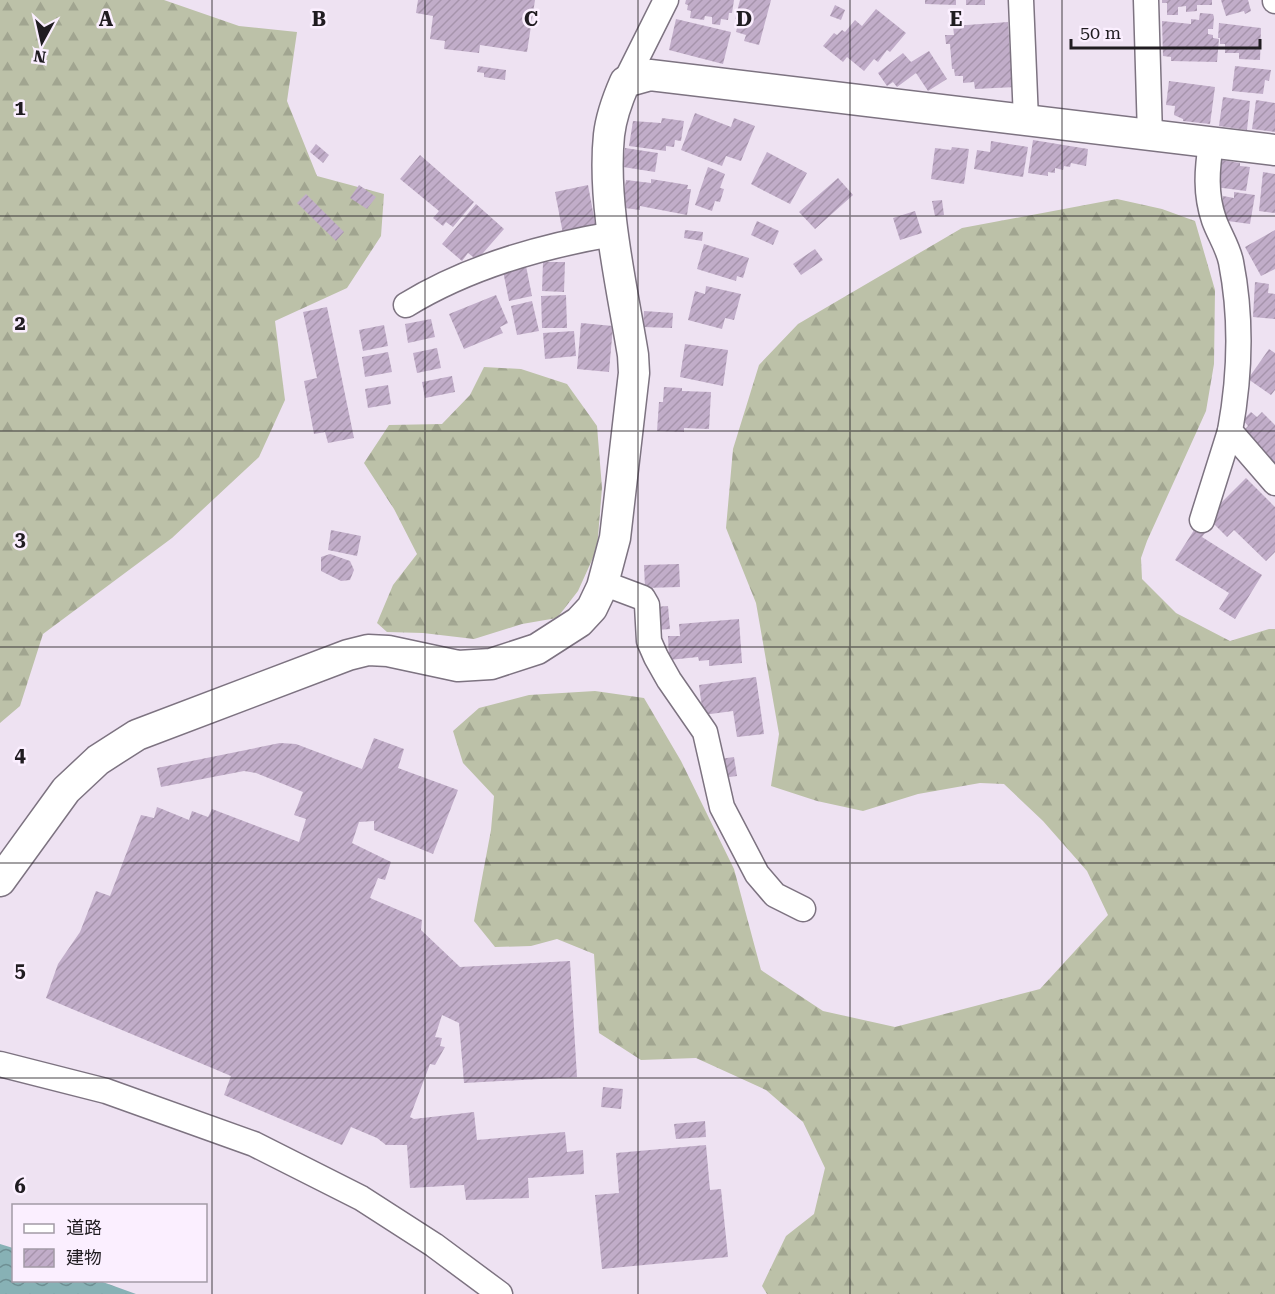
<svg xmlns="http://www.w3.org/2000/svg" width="1275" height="1294" font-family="'Roboto Serif','Noto Sans JP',serif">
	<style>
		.forest { fill: url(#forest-firs) }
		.water { fill: url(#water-waves) }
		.building { fill: url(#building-hatch) }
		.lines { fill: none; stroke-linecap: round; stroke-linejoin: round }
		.minor-casing { stroke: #7d7381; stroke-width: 27 }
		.tertiary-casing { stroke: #7d7381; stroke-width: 33 }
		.minor { stroke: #fff; stroke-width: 24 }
		.tertiary { stroke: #fff; stroke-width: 30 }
		.grid { fill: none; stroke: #201c21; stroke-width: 1.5; stroke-opacity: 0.55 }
		.grid-label { font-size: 20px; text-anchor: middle; font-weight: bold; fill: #201c21; stroke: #fbefff; stroke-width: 5; stroke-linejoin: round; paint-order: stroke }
	</style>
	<defs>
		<pattern id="forest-firs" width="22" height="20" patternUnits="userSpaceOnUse" patternTransform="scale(1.5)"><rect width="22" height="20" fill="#bcc1a8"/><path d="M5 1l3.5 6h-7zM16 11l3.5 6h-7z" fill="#a1a590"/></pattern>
		<pattern id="water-waves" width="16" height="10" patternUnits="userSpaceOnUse" patternTransform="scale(1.5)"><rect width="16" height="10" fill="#87b1b5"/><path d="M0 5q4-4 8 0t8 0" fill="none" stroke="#6e8f93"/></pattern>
		<pattern id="building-hatch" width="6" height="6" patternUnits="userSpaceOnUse" patternTransform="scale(1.5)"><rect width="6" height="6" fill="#c1adc9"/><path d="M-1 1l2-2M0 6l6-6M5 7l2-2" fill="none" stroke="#a694ac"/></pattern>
	</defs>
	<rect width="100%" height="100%" fill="#eee2f2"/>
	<!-- forest -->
	<g class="forest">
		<polygon points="0,0 164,0 239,26 297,32 287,101 317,176 384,194 381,236 347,288 275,321 285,400 259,457 172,538 43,634 20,706 0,723"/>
		<polygon points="1117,199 1162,209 1195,221 1215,290 1214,364 1206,411 1147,541 1141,558 1142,579 1176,613 1230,641 1269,629 1275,629 1275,1294 767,1294 762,1286 786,1236 814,1214 825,1168 803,1122 766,1090 696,1058 641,1060 599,1033 594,954 557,939 531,946 495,947 474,921 491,830 494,796 463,763 453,731 479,708 529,695 595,691 644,698 681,761 734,869 761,970 823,1011 895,1027 1040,989 1108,915 1087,871 1043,821 1004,784 980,783 918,794 863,811 817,801 771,786 779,734 756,603 726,528 733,449 759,365 798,324 962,228"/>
		<polygon points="484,367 521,369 567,384 597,426 602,488 597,549 578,591 557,618 522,624 474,639 423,633 387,632 377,623 393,585 417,554 394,509 364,463 389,425 442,424 470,395"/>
	</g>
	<!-- water -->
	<polygon class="water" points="0,1244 13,1248 14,1280 100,1281 136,1294 0,1294"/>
	<!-- building -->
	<g class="building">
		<polygon points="418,0 535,0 527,52 480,45 479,53 444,49 445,41 430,39 433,16 416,13"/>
		<polygon points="686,0 734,0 732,13 729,13 728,20 721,19 720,25 712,24 712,17 705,16 704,20 690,18 691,11 687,10 688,5 685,4"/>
		<polygon points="740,0 771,0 759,45 744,41 746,35 736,32 739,20 735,19"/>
		<polygon points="925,0 956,0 956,5 925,4"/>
		<rect x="966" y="0" width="19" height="5"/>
		<polygon points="1162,0 1212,0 1212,5 1197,5 1197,11 1186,12 1186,6 1178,7 1178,15 1167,15 1167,3 1162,3"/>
		<polygon points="1221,0 1248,0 1251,11 1245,14 1244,11 1226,16"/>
		<polygon points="835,5 845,10 841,20 830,16"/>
		<polygon points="876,9 906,33 890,52 887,50 878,62 874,59 864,71 847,57 843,62 823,46 834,33 837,35 842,30 845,32 855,20 862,26"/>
		<polygon points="1200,13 1213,14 1214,17 1213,29 1208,29 1208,34 1213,35 1213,38 1219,39 1217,62 1171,61 1171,57 1163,56 1162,21 1191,24 1191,19 1199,20"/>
		<polygon points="676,19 731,32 723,64 669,50"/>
		<polygon points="1008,22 1011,70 1015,70 1016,87 975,89 974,82 963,83 963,76 955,76 954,69 952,69 950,44 946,44 945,35 954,35 953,26"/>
		<polygon points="1219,23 1261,28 1260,60 1239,59 1239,53 1225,53 1225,44 1220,44 1220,38 1218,38"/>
		<polygon points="929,51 947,79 928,91 916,73 897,87 893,82 887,86 878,73 903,53 911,62"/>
		<polygon points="478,66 506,70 505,80 484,77 484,73 477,72"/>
		<polygon points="1235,66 1271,70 1269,81 1265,80 1263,94 1232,91"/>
		<polygon points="1169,81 1215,87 1210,124 1183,121 1183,119 1174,115 1175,106 1166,105"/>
		<polygon points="1223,97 1250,101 1247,130 1219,126"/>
		<polygon points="1256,100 1275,103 1275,132 1252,129"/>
		<polygon points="695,113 731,127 734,118 755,126 741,161 726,156 722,166 681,150"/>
		<polygon points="662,118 684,121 681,141 675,140 674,147 666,146 666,151 629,146 633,121 661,123"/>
		<polygon points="1033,140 1088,149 1086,166 1071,163 1070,167 1064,166 1063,170 1055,168 1055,173 1048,172 1048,176 1028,173"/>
		<polygon points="991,141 1028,147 1023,177 974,169 977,150 990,152"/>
		<polygon points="316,144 329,155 323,163 310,152"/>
		<polygon points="952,147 969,149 964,184 931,179 935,148 951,150"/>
		<polygon points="625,148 658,153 655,172 623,167"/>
		<polygon points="767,152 807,173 790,204 751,184"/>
		<polygon points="420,155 474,202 453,227 446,222 443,226 433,218 439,211 400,179"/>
		<polygon points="1222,160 1240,163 1240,166 1250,167 1246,191 1215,187 1218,163 1221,163"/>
		<polygon points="708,167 725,174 720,188 724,189 720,202 715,201 712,211 695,205"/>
		<polygon points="1263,172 1275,174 1275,213 1259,211"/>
		<polygon points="838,178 853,195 815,229 799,212"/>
		<polygon points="651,179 688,185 687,189 691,189 687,215 640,206 640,210 625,208 625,205 622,204 626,180 651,183"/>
		<polygon points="359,185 376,197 367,209 350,198"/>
		<polygon points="588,185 596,228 563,234 555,192"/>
		<polygon points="1234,192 1255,195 1250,224 1220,220 1223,196 1234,198"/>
		<polygon points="306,194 344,232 336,241 297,203"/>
		<polygon points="942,200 944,215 935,216 932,201"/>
		<polygon points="476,204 504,229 477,260 468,253 462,261 442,244"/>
		<polygon points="915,211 922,233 900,240 893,218"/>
		<polygon points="757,221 779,231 773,245 751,235"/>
		<polygon points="685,230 703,232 702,241 684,238"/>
		<polygon points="1275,230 1275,269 1261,276 1245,247"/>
		<polygon points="704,244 749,258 743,278 737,276 736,281 697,269"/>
		<polygon points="815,249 823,260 801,275 793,264"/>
		<polygon points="543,262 565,262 564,292 542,291"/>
		<polygon points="526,266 532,296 509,301 503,271"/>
		<polygon points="1255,282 1269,284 1268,293 1275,294 1275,319 1253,317"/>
		<polygon points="706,286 741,294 734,320 725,318 722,329 688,320 695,291 705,294"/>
		<polygon points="496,295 508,323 500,327 503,333 464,349 449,314"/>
		<polygon points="566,295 567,328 542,328 541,296"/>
		<polygon points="532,301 539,331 517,335 511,306"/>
		<polygon points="327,307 354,438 328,443 325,432 314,434 304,381 317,378 303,312"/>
		<polygon points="644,311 673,313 672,328 643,327"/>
		<polygon points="431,319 435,337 408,343 405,324"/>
		<polygon points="581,323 613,326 609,372 577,369"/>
		<polygon points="384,325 388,346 363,351 359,330"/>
		<polygon points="574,331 576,356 545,359 543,333"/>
		<polygon points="685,344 728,350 723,386 680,377"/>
		<polygon points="437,348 441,368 417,373 413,353"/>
		<polygon points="1269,349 1275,353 1275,390 1271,395 1248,379"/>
		<polygon points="388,352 392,372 365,377 362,357"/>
		<polygon points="452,376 455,392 425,398 422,382"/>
		<polygon points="388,385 391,404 368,408 365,389"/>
		<polygon points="664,387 682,388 682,391 711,392 709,429 684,428 684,432 657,431 659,402 663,402"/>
		<polygon points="1251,412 1257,417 1262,412 1275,425 1275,463 1243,431 1248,426 1243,420"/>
		<polygon points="1246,478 1275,507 1275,552 1266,561 1234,530 1227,537 1211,521 1218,514 1214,510"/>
		<polygon points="1196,527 1205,533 1202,537 1262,575 1235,619 1219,609 1229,593 1175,560"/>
		<polygon points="331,530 361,536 357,556 328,550"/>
		<polygon points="330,554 350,561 354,570 350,580 341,581 321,571 321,557"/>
		<polygon points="679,564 680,587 645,588 644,565"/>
		<polygon points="668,606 670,629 656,630 654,607"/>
		<polygon points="739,619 742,663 709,666 709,660 699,661 698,657 669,660 668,636 680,636 679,624"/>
		<polygon points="756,677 764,734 737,737 733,711 703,715 699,685"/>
		<polygon points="374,738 404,749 398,768 458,790 433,854 374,830 374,821 359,822 352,843 391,862 385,880 378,878 370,898 422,920 421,930 460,967 570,961 577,1077 464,1083 459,1023 442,1015 435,1037 442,1038 440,1046 445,1047 435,1065 430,1064 410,1117 414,1119 474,1112 477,1140 565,1132 567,1152 583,1150 584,1174 528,1178 529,1198 466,1200 464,1185 410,1188 407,1145 386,1145 377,1138 351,1127 342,1145 224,1095 231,1076 46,998 58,964 80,932 96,891 110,896 141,815 154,818 157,807 189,820 192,811 208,817 212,809 299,842 306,819 294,815 303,792 256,773 244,771 161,787 157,768 280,743 296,744 362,769"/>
		<polygon points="734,757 737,776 722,778 720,759"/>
		<polygon points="603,1087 623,1089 621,1109 601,1107"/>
		<polygon points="705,1121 706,1137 676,1139 674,1124"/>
		<polygon points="706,1145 710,1190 721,1189 728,1257 602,1269 595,1195 619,1193 616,1153"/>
	</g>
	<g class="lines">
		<!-- minor casing -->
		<g class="minor-casing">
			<g id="minor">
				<polyline points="1021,0 1026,120"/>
				<polyline points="1146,0 1150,136"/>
				<polyline points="1275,0 1275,1"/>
				<polyline points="625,82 666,0"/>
				<path d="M1211,143C1207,169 1205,194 1214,220C1219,234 1228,247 1231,262C1242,318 1240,376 1230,431L1275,483"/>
				<path d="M406,305C468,267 542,246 613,234"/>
				<polyline points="1202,520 1230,431"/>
				<polyline points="603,583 643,598 647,605 649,641 656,657 669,680 705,732 722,807 757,874 775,895 803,909"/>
				<polyline points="0,1064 106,1091 254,1144 361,1198 434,1245 500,1294"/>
			</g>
		</g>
		<!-- tertiary casing -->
		<g class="tertiary-casing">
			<path id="tertiary" d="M0,881L66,790L98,760L137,735L348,655L368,650L388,651L458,666L491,664L537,649L579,622L592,608L602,587L615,538L634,373L633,355C622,287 602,203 609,135C611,117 618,98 625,82L650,75L1275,150"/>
		</g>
		<!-- minor -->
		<use href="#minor" class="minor"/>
		<!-- tertiary -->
		<use href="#tertiary" class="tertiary"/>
	</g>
	<!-- grid -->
	<path class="grid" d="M212,0V1294M425,0V1294M638,0V1294M850,0V1294M1062,0V1294M0,216H1275M0,431H1275M0,647H1275M0,863H1275M0,1078H1275"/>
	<g class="grid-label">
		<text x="106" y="26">A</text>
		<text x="319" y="26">B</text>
		<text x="531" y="26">C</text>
		<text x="744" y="26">D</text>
		<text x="956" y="26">E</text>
		<text x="20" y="115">1</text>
		<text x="20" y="330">2</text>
		<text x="20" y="546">3</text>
		<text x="20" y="762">4</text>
		<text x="20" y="977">5</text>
		<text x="20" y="1193">6</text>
	</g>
	<!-- legend -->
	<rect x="12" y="1204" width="195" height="78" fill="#fbefff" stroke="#a39ba6" stroke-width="1.5"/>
	<rect x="24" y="1224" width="30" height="9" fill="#ffffff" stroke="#a39ba6" stroke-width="1.5"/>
	<text x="66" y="1234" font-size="18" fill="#201c21">道路</text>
	<rect x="24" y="1249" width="30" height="18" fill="url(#building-hatch)" stroke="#a39ba6" stroke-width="1.5"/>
	<text x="66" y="1264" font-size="18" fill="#201c21">建物</text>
	<!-- north arrow -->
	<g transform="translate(42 42) rotate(188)" stroke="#fbefff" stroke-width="4.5" paint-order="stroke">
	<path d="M0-4.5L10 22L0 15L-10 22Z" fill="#201c21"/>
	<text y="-9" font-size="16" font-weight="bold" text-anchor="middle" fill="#201c21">N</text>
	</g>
	<!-- scale -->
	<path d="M1071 39v9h189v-9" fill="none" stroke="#201c21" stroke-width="3"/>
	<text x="1080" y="39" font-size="18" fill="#201c21" stroke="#fbefff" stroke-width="4.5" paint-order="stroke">50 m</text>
</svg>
